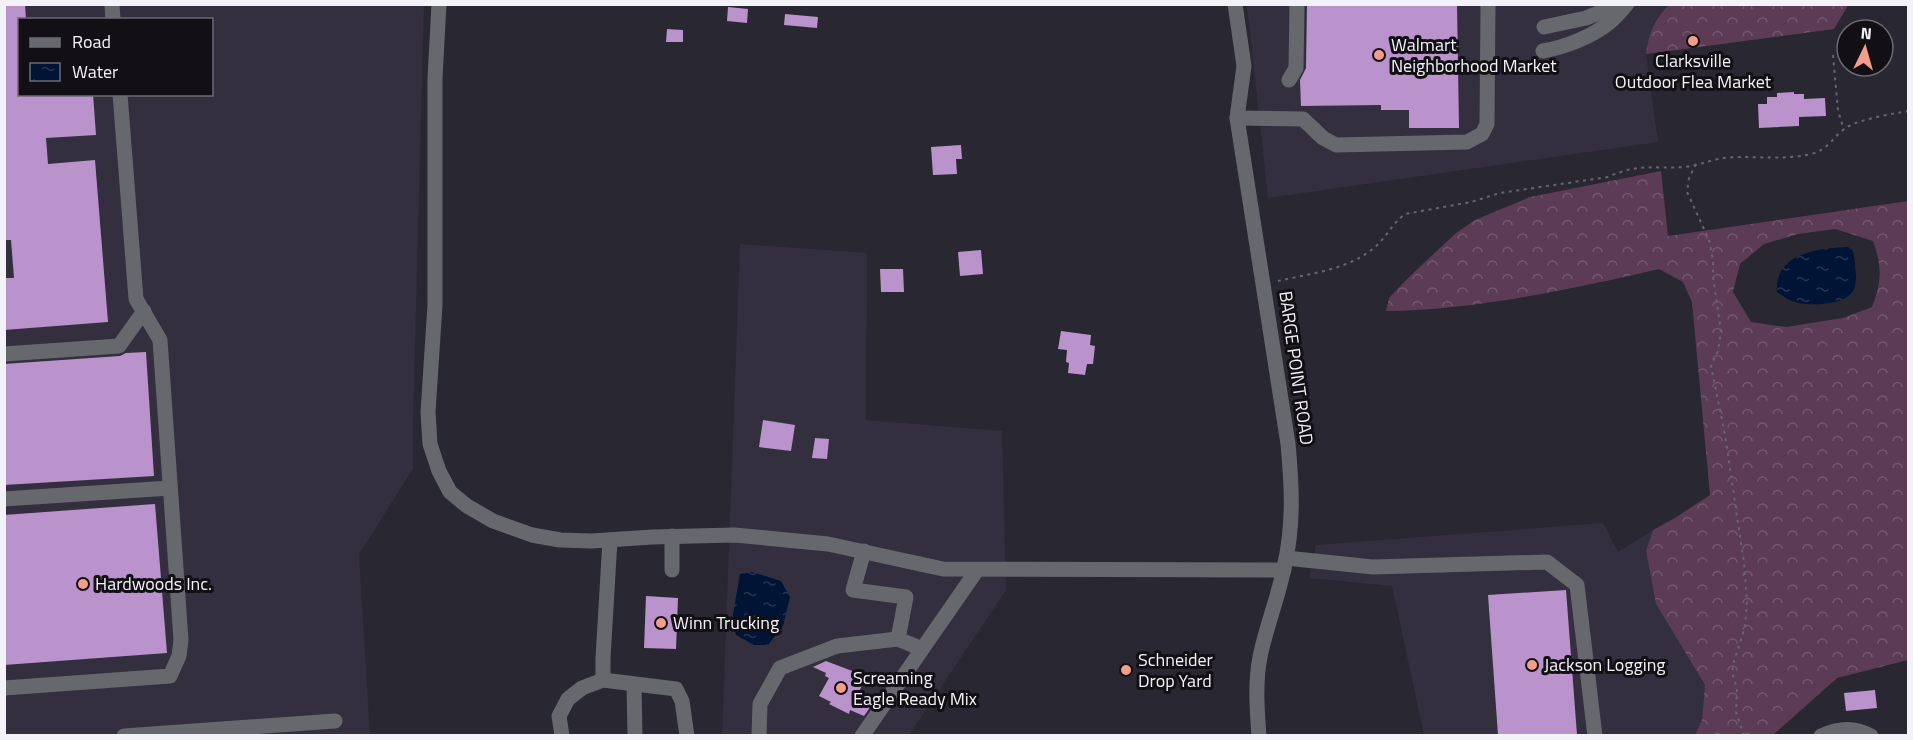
<svg xmlns="http://www.w3.org/2000/svg" width="1913" height="740" font-family="'Titillium Web',sans-serif">
	<style>
		.built { fill: #332f3f; fill-rule: evenodd }
		.forest { fill: url(#forest-crowns); fill-rule: evenodd }
		.water { fill: url(#water-ripples) }
		.building { fill: #ba93cc }
		.lines { fill: none; stroke-linecap: round; stroke-linejoin: round }
		.path { stroke: #67656e; stroke-width: 2; stroke-dasharray: 3 4.5; stroke-linecap: butt }
		.minor { stroke: #67686e; stroke-width: 15 }
		.poi-dot { fill: #f49d8b; stroke: #121015; stroke-width: 2 }
		.labels { text-anchor: middle; stroke-width: 6; stroke-linejoin: round; paint-order: stroke }
		.poi-label { font-size: 18px; fill: #f4f2f9; stroke: #121015; text-anchor: start }
		.street-label { font-size: 18px; fill: #f4f2f9; stroke: #121015 }
	</style>
	<defs>
		<pattern id="forest-crowns" width="20" height="18" patternUnits="userSpaceOnUse" patternTransform="scale(1.5)"><rect width="20" height="18" fill="#5c3b55"/><path d="M2 6a3 3 0 1 1 6 0M12 15a3 3 0 1 1 6 0" fill="none" stroke="#74586e"/></pattern>
		<pattern id="water-ripples" width="26" height="14" patternUnits="userSpaceOnUse" patternTransform="scale(1.5)"><rect width="26" height="14" fill="#001436"/><path d="M2 4q2-2 4 0t4 0M15 11q2-2 4 0t4 0" fill="none" stroke="#263754"/></pattern>
	</defs>
	<rect width="100%" height="100%" fill="#292731"/>
	<!-- built -->
	<g class="built">
		<path d="M4,5H424L413,422V469L359,554L370,735H5ZM20,20H212V94H20Z"/>
		<polygon points="1247,5 1849,5 1834,29 1646,54 1658,142 1268,198"/>
		<polygon points="740,244 867,253 866,420 1002,431 1006,590 909,735 722,736"/>
		<polygon points="1603,523 1618,552 1653,530 1646,551 1656,604 1705,685 1702,720 1695,735 1424,735 1392,586 1309,578 1316,545"/>
	</g>
	<!-- forest -->
	<g class="forest">
		<path d="M1669,5V4L1848,5L1834,29L1646,54C1649,33 1654,20 1669,5Z"/>
		<path d="M1661,171L1668,236L1908,201V660L1837,678L1773,735H1695L1702,720L1705,685L1656,604L1646,551L1653,530L1675,518L1710,495L1692,302L1683,282L1659,269C1572,289 1475,310 1386,311L1389,298L1408,278L1456,233L1475,220L1530,197ZM1835,229L1873,241C1882,267 1882,281 1872,307L1843,318L1786,327L1751,322L1733,292L1740,264L1764,244L1798,234Z"/>
	</g>
	<!-- water -->
	<g class="water">
		<path d="M1848,247L1853,251C1855,263 1858,278 1854,289C1848,305 1812,306 1798,303C1790,301 1784,297 1777,292C1774,253 1819,248 1848,247Z"/>
		<polygon points="752,572 781,581 790,597 783,626 768,645 754,645 736,635 732,620 740,574"/>
	</g>
	<!-- building -->
	<g class="building">
		<polygon points="4,4 25,4 26,20 20,20 20,94 93,94 96,135 46,138 48,164 95,160 108,322 4,330 4,278 14,278 11,240 4,240"/>
		<polygon points="1457,4 1459,128 1409,128 1409,110 1381,110 1381,105 1301,106 1300,80 1306,68 1307,5"/>
		<polygon points="728,7 748,9 747,23 727,21"/>
		<polygon points="785,14 818,17 817,28 784,25"/>
		<polygon points="667,29 683,30 683,42 666,42"/>
		<polygon points="1794,92 1794,94 1804,94 1804,99 1825,98 1826,116 1799,117 1799,126 1759,128 1758,104 1767,104 1767,97 1777,97 1777,93"/>
		<polygon points="961,145 962,159 956,159 957,174 933,175 931,147"/>
		<polygon points="981,250 983,274 960,276 958,252"/>
		<polygon points="880,269 903,269 904,292 881,292"/>
		<polygon points="1061,331 1091,335 1090,345 1095,346 1093,364 1087,364 1085,375 1068,373 1069,363 1066,362 1067,350 1058,349"/>
		<polygon points="146,352 154,476 4,485 4,364 120,356 126,353"/>
		<polygon points="763,420 795,425 791,451 759,447"/>
		<polygon points="815,438 829,439 827,459 812,458"/>
		<polygon points="155,504 167,653 4,665 4,515"/>
		<polygon points="1566,590 1577,735 1498,735 1488,595"/>
		<polygon points="646,596 678,598 676,649 644,648"/>
		<polygon points="826,661 860,674 857,680 863,683 857,696 873,703 864,716 850,710 849,714 829,704 831,702 819,696 829,678 825,676 826,673 813,667"/>
		<polygon points="1875,690 1877,708 1846,711 1844,693"/>
	</g>
	<g class="lines">
		<!-- path -->
		<g class="path">
			<polyline points="1833,55 1838,111 1844,130"/>
			<polyline points="1696,164 1689,178 1687,192 1709,240 1713,260 1713,277 1721,331 1718,351 1711,366 1725,435 1744,563 1747,601 1745,627 1734,661 1732,672 1737,689 1736,712 1744,736"/>
			<path d="M1278,281C1308,274 1345,270 1370,251C1385,241 1391,224 1405,214L1471,202L1500,193L1608,177C1639,163 1652,169 1684,167C1697,166 1710,160 1724,158C1753,155 1782,161 1811,154C1831,149 1834,133 1851,125C1866,118 1892,114 1908,111"/>
		</g>
		<!-- minor -->
		<g class="minor">
			<polyline points="112,4 113,20"/>
			<polyline points="439,4 435,78 435,305 428,412 430,444 439,471 450,492 467,506 493,521 532,535 560,540 592,541 652,537 735,535 828,544 943,569 1284,570"/>
			<path d="M1235,4L1244,66L1237,118L1288,444C1292,486 1294,526 1284,568C1278,598 1266,627 1260,657C1255,682 1257,710 1259,736"/>
			<polyline points="1544,27 1586,18 1621,4"/>
			<path d="M1543,51C1565,47 1592,37 1610,22C1616,17 1622,10 1627,4"/>
			<polyline points="1289,80 1296,68 1297,4"/>
			<polyline points="1237,118 1303,119 1323,138 1336,145 1467,142 1482,134 1487,124 1488,4"/>
			<polyline points="4,354 119,346 144,311"/>
			<polyline points="4,499 170,488"/>
			<polyline points="864,551 853,590 906,597 898,639"/>
			<polyline points="1286,558 1373,567 1547,562 1577,585 1595,736"/>
			<polyline points="672,570 672,536"/>
			<polyline points="603,680 603,658 610,540"/>
			<polyline points="634,684 635,736"/>
			<polyline points="4,688 170,676 179,656 181,640 160,340 136,299 120,94"/>
			<polyline points="124,736 335,721"/>
			<polyline points="562,736 559,716 568,699 582,688 603,680 676,689 682,701 687,736"/>
			<polyline points="759,736 760,704 780,668 837,646 898,639 922,649"/>
			<polyline points="862,736 977,570"/>
			<path d="M1821,736C1838,728 1854,726 1871,736"/>
		</g>
	</g>
	<!-- markers -->
	<g class="poi-dot">
		<circle cx="1693" cy="41" r="6"/>
		<circle cx="1379" cy="55" r="6"/>
		<circle cx="83" cy="584" r="6"/>
		<circle cx="661" cy="623" r="6"/>
		<circle cx="1532" cy="665" r="6"/>
		<circle cx="1126" cy="670" r="6"/>
		<circle cx="841" cy="688" r="6"/>
	</g>
	<g class="labels">
		<!-- poi labels -->
		<g class="poi-label">
			<text x="1391" y="51">Walmart<tspan x="1391" dy="21">Neighborhood Market</tspan></text>
			<text x="1693" y="67" text-anchor="middle">Clarksville<tspan x="1693" dy="21">Outdoor Flea Market</tspan></text>
			<text x="95" y="590">Hardwoods Inc.</text>
			<text x="673" y="629">Winn Trucking</text>
			<text x="1138" y="666">Schneider<tspan x="1138" dy="21">Drop Yard</tspan></text>
			<text x="1544" y="671">Jackson Logging</text>
			<text x="853" y="684">Screaming<tspan x="853" dy="21">Eagle Ready Mix</tspan></text>
		</g>
		<!-- street labels -->
		<g class="street-label">
			<text transform="translate(1296 368) rotate(82)" y="6">BARGE POINT ROAD</text>
		</g>
	</g>
	<!-- border -->
	<rect width="1913" height="740" fill="none" stroke="#f4f2f9" stroke-width="12"/>
	<!-- legend -->
	<rect x="18" y="18" width="195" height="78" fill="#121015" stroke="#6c6a70" stroke-width="1.5"/>
	<rect x="30" y="38" width="30" height="9" fill="#67686e" stroke="#6c6a70" stroke-width="1.5"/>
	<text x="72" y="48" font-size="18" fill="#f4f2f9">Road</text>
	<rect x="30" y="63" width="30" height="18" fill="url(#water-ripples)" stroke="#6c6a70" stroke-width="1.5"/>
	<text x="72" y="78" font-size="18" fill="#f4f2f9">Water</text>
	<!-- north arrow -->
	<g transform="translate(1865 48) rotate(5)"><circle r="28" fill="#121015" stroke="#6c6a70" stroke-width="1.5"/>
	<path d="M0-4.5L10 22L0 15L-10 22Z" fill="#f49d8b"/>
	<text y="-9" font-size="16" font-weight="bold" text-anchor="middle" fill="#f4f2f9">N</text>
	</g>
</svg>
